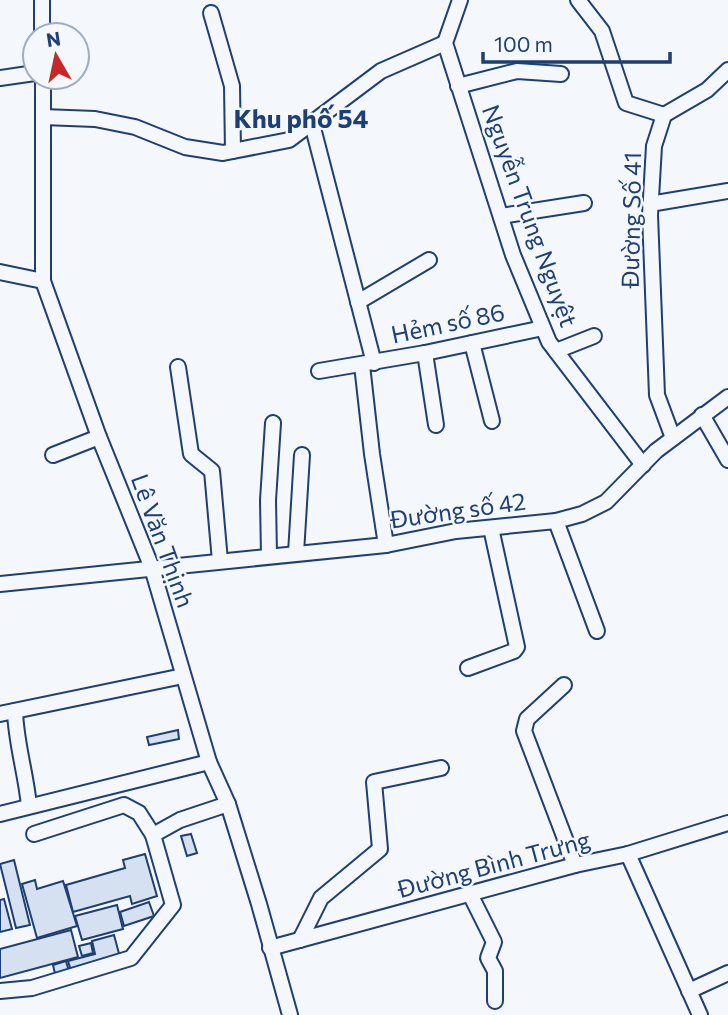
<svg xmlns="http://www.w3.org/2000/svg" width="728" height="1015" font-family="Commissioner,sans-serif">
	<style>
		.building { fill: #d5e0f0; stroke: #1d3f73; stroke-width: 2 }
		.lines { fill: none; stroke-linecap: round; stroke-linejoin: round }
		.minor-casing { stroke: #1d3f73; stroke-width: 18 }
		.minor { stroke: #f4f7fb; stroke-width: 14 }
		.labels { text-anchor: middle; stroke-width: 5; stroke-linejoin: round; paint-order: stroke }
		.street-label { font-size: 24px; fill: #1d3f73; stroke: #f4f7fb }
		.neighbourhood-label { font-size: 26px; font-weight: bold; fill: #1d3f73; stroke: #f4f7fb }
	</style>
	<rect width="100%" height="100%" fill="#f4f7fb"/>
	<!-- building -->
	<g class="building">
		<polygon points="178,730 179,739 149,745 147,737"/>
		<polygon points="191,834 197,853 187,856 181,836"/>
		<polygon points="145,854 157,896 132,904 130,896 73,912 66,885 125,868 123,860"/>
		<polygon points="14,860 30,925 16,928 0,864"/>
		<polygon points="35,880 37,889 63,881 77,926 37,938 22,884"/>
		<polygon points="4,899 12,929 0,932 0,900"/>
		<polygon points="149,902 154,916 124,926 120,912"/>
		<polygon points="117,905 123,929 82,940 75,916"/>
		<polygon points="71,930 78,957 0,978 0,949"/>
		<polygon points="114,935 121,961 72,974 68,961 95,954 92,941"/>
		<polygon points="91,943 93,953 82,956 79,946"/>
		<polygon points="66,961 70,975 56,978 53,965"/>
	</g>
	<g class="lines">
		<!-- minor casing -->
		<g class="minor-casing">
			<g id="minor">
				<polyline points="42,0 42,35"/>
				<polyline points="460,0 445,43 513,255 549,342 643,465"/>
				<polyline points="578,0 602,31 626,103 664,115"/>
				<polyline points="211,13 232,86 233,151"/>
				<polyline points="43,77 43,281 99,437 152,568 209,762 228,804 259,904 290,1015"/>
				<polyline points="0,78 35,73"/>
				<polyline points="458,86 517,71 561,74"/>
				<polyline points="664,115 654,146 650,215 657,395 673,438"/>
				<polyline points="664,115 707,90 728,70"/>
				<polyline points="43,117 95,119 135,127 185,147 223,153 233,151 289,140 381,71 445,43"/>
				<polyline points="312,124 374,363"/>
				<polyline points="650,204 728,191"/>
				<polyline points="501,216 584,203"/>
				<polyline points="0,272 43,281"/>
				<polyline points="358,302 429,260"/>
				<polyline points="472,343 492,421"/>
				<polyline points="556,351 594,336"/>
				<polyline points="425,353 436,425"/>
				<polyline points="362,365 372,454 386,545"/>
				<polyline points="178,367 191,454 212,471 220,561"/>
				<polyline points="319,371 425,353 543,328"/>
				<polyline points="702,415 728,460"/>
				<polyline points="53,455 99,437"/>
				<polyline points="556,521 597,631"/>
				<polyline points="296,553 302,455"/>
				<polyline points="269,555 268,500 273,423"/>
				<polyline points="0,584 386,545 456,531 556,521 582,514 606,502 656,451 728,397"/>
				<polyline points="468,668 514,651 517,647 491,528"/>
				<polyline points="564,685 527,719 524,731 575,865"/>
				<path d="M15,711C16,744 26,773 29,806"/>
				<polyline points="0,714 183,676"/>
				<polyline points="0,814 209,762"/>
				<polyline points="34,834 124,805 139,813 153,835"/>
				<polyline points="628,854 700,1015"/>
				<polyline points="471,896 494,942 488,958 495,971 495,1001"/>
				<polyline points="300,940 321,898 380,849 374,782 441,768"/>
				<polyline points="270,948 575,865 628,854 728,823"/>
				<polyline points="0,991 32,988 131,958 173,905 153,835 180,820 228,804"/>
				<polyline points="689,991 728,973"/>
			</g>
		</g>
		<!-- minor -->
		<use href="#minor" class="minor"/>
	</g>
	<g class="labels">
		<!-- street labels -->
		<g class="street-label">
			<text transform="translate(529 216) rotate(70)" y="8">Nguyễn Trung Nguyệt</text>
			<text transform="translate(632 220) rotate(-89)" y="8">Đường Số 41</text>
			<text transform="translate(448 324) rotate(-12)" y="8">Hẻm số 86</text>
			<text transform="translate(458 511) rotate(-8)" y="8">Đường số 42</text>
			<text transform="translate(162 541) rotate(70)" y="8">Lê Văn Thịnh</text>
			<text transform="translate(494 865) rotate(-15)" y="8">Đường Bình Trưng</text>
		</g>
		<!-- neighbourhood labels -->
		<g class="neighbourhood-label">
			<text x="301" y="128">Khu phố 54</text>
		</g>
	</g>
	<!-- north arrow -->
	<g transform="translate(56 56) rotate(351)"><circle r="33" fill="#f4f7fb" stroke="#9eadc5" stroke-width="2"/>
	<path d="M0-5L12 26L0 18L-12 26Z" fill="#c62828"/>
	<text y="-10" font-size="19" font-weight="bold" text-anchor="middle" fill="#1d3f73">N</text>
	</g>
	<!-- scale -->
	<path d="M483 52v10h187v-10" fill="none" stroke="#1d3f73" stroke-width="3.5"/>
	<text x="494" y="52" font-size="21" fill="#1d3f73" stroke="#f4f7fb" stroke-width="5" paint-order="stroke">100 m</text>
</svg>
